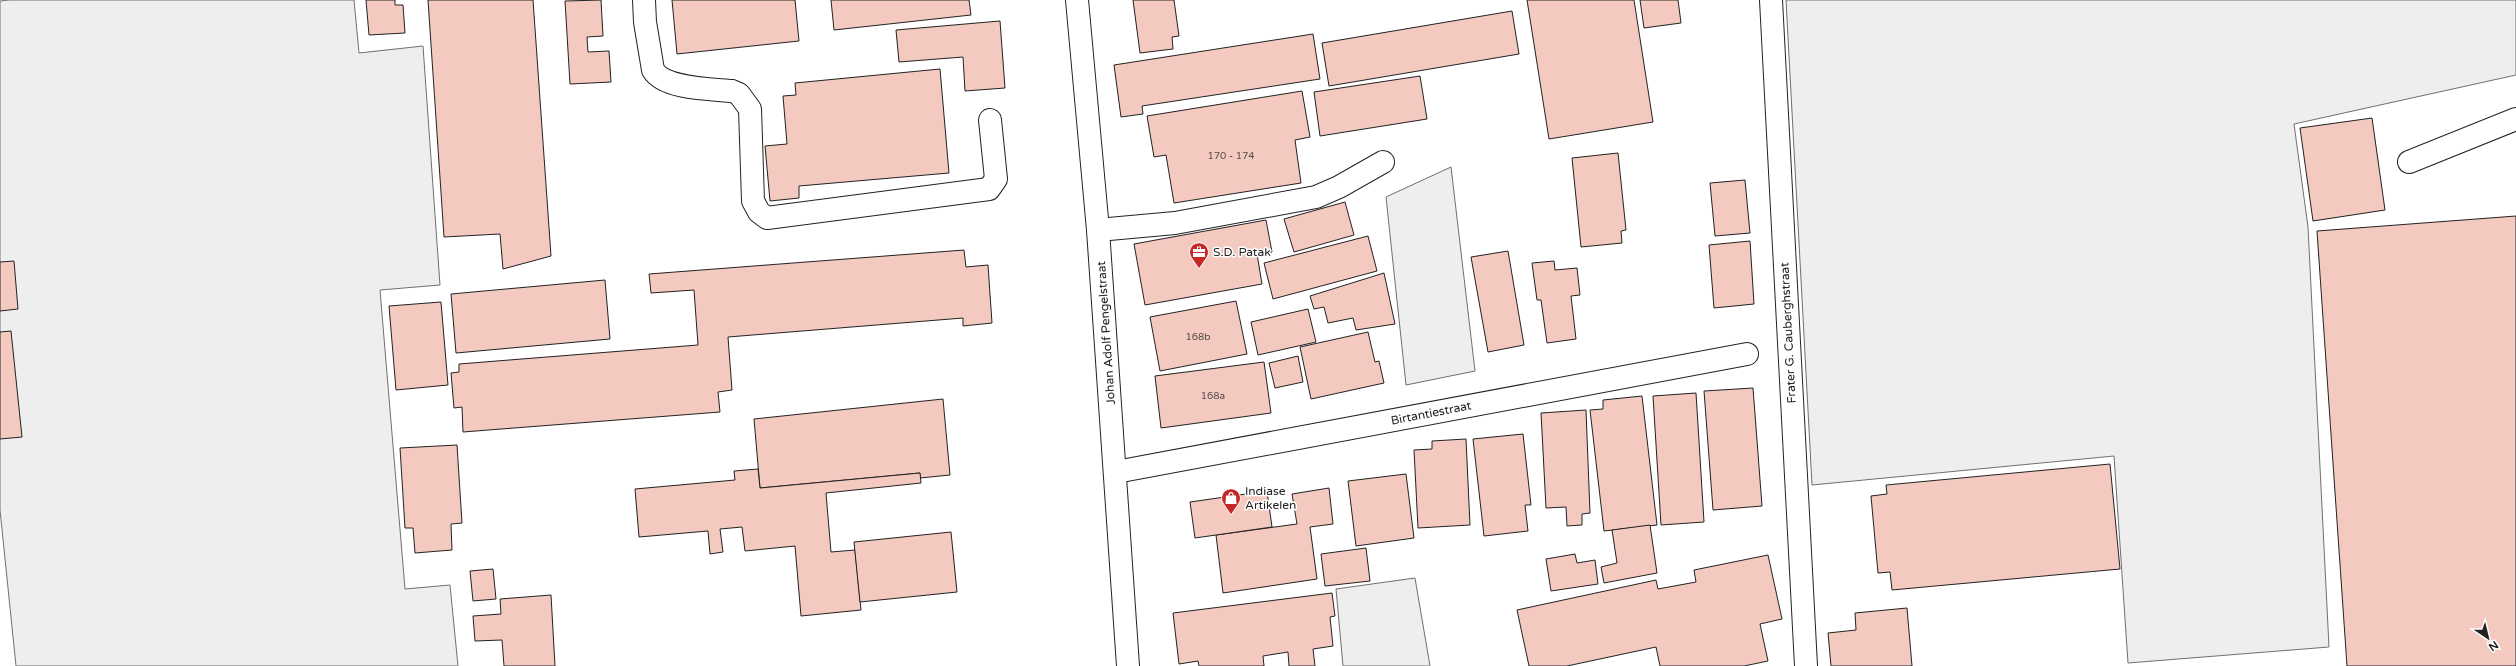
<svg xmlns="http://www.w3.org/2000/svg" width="2516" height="666" font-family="'Varela Round',sans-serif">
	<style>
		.green { fill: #eee; stroke: #6f6f6f }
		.building { fill: #f3c9c0; stroke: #222 }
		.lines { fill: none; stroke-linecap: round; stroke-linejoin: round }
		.minor-casing { stroke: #222; stroke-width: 24 }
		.major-casing { stroke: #222; stroke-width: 24 }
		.minor { stroke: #fff; stroke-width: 22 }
		.major { stroke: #fff; stroke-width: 22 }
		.labels { text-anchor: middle; stroke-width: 3; stroke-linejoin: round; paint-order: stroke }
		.number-label { font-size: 10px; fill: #564c4a }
		.poi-label { font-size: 12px; fill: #222; stroke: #fff; text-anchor: start }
		.street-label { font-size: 12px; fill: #222; stroke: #fff }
	</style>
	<rect width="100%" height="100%" fill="#fff"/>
	<!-- green -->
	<g class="green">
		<polygon points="9,0 354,0 359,53 423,46 440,285 380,290 405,589 450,585 458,666 16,666 0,510 0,1"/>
		<polygon points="1786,0 2516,0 2516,75 2294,124 2308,227 2329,647 2128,663 2114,456 1812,485"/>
		<polygon points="1451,167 1475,371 1406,385 1386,197"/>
		<polygon points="1415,578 1430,666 1343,666 1336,589"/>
	</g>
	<!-- building -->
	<g class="building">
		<polygon points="366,0 395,0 395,5 403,5 405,33 369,35"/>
		<polygon points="428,0 533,0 551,256 503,269 500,234 444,237"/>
		<polygon points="601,0 603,36 587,37 588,52 609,51 611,82 570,84 565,1"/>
		<polygon points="672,0 795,0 799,41 677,54"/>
		<polygon points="831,0 969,0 971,15 834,30"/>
		<polygon points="1133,0 1174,0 1179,36 1172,37 1173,49 1140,53"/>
		<polygon points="1527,0 1634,0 1653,122 1549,139"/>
		<polygon points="1640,0 1678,0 1681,23 1644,28"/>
		<polygon points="1512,11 1519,54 1329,86 1322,43"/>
		<polygon points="1000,21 1005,88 965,91 963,57 899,62 896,30"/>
		<polygon points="1313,34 1320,79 1142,106 1143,114 1121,117 1114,65"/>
		<polygon points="940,69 949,173 799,186 799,198 770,201 765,146 787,144 783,96 796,95 795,83"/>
		<polygon points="1420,76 1427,119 1320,136 1314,92"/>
		<polygon points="1302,91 1310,137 1295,140 1301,183 1174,203 1166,155 1154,157 1147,116"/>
		<polygon points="2372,118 2385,210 2313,221 2300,128"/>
		<polygon points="1618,153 1626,230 1621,231 1622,243 1581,247 1572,158"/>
		<polygon points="1745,180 1750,233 1715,236 1710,183"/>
		<polygon points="1345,202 1354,235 1294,252 1284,219"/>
		<polygon points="2516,216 2516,666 2347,666 2317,231"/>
		<polygon points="1266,220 1272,252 1257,254 1262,284 1145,305 1134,244"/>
		<polygon points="1368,236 1377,271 1273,299 1264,263"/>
		<polygon points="1750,241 1754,304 1714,308 1709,245"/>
		<polygon points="964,250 966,267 988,265 992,323 963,326 963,318 728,337 732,390 718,392 720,412 463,432 462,407 454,408 451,373 459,372 459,364 698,345 694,290 651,293 649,274"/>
		<polygon points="1508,251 1524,345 1488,352 1471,257"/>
		<polygon points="14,261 18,309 0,311 0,262"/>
		<polygon points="1554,261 1555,270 1577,268 1580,295 1571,296 1576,339 1547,343 1541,300 1537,300 1532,263"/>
		<polygon points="1384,273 1395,324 1356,330 1353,318 1328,323 1324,307 1314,309 1310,296"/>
		<polygon points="605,280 610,339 456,353 451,294"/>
		<polygon points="1236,301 1247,354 1160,371 1150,317"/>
		<polygon points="441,302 448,385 396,390 389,306"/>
		<polygon points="1308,309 1316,342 1258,355 1251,322"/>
		<polygon points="11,331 22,437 0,439 0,332"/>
		<polygon points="1368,332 1375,362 1379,361 1384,383 1311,399 1300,347"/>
		<polygon points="1298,356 1303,382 1275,388 1269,363"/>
		<polygon points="1264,362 1271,413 1161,428 1155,376"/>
		<polygon points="1753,388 1762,506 1713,510 1704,391"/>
		<polygon points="1696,393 1704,522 1661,525 1653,396"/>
		<polygon points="1642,396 1657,525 1604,531 1590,410 1603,409 1603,400"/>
		<polygon points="943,399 950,475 920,478 920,473 760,488 754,419"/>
		<polygon points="1586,410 1590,513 1582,514 1582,525 1567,526 1566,507 1546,508 1541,413"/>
		<polygon points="1523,434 1531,505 1525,505 1528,531 1484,536 1473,439"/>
		<polygon points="1466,439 1470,525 1418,528 1414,450 1432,449 1432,441"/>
		<polygon points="457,445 462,523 451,524 452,550 415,553 413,528 405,528 400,448"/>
		<polygon points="2110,464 2120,569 1892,590 1890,572 1878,573 1871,496 1887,494 1886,485"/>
		<polygon points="758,469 760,488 920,473 921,483 826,493 831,552 855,550 861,610 801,616 795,546 745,551 742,527 720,529 723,552 710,554 708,531 639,537 635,489 735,480 734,471"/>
		<polygon points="1406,474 1414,538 1356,546 1348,481"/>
		<polygon points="1329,488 1333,524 1310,527 1317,579 1223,593 1216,535 1297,524 1292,494"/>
		<polygon points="1267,491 1272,527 1195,538 1190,502"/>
		<polygon points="1650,525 1657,573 1604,583 1601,567 1617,563 1612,530"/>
		<polygon points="951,532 957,592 860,602 854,542"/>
		<polygon points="1366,548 1370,581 1325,586 1321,554"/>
		<polygon points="1575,554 1577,563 1595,560 1598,584 1551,591 1546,559"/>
		<polygon points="1768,555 1782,619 1760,624 1768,661 1744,666 1660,666 1656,647 1567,666 1529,666 1517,610 1656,580 1658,589 1696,582 1694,570"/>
		<polygon points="493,569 496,599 473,601 470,571"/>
		<polygon points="1332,593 1335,616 1330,617 1333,646 1313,649 1315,666 1289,666 1288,652 1263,656 1264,666 1199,666 1198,661 1179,664 1173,613"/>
		<polygon points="551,595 555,666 504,666 502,640 475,641 473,616 501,614 500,599"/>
		<polygon points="1907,608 1912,666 1831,666 1828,633 1856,630 1855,613"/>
	</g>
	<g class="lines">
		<!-- minor casing -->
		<g class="minor-casing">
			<g id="minor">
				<path d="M644,0L645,22L653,70C664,89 711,89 732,91L739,94L750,109L753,201L759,212L767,218L989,189L996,179L990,120"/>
				<polyline points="1771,0 1806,666"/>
				<polyline points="2409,162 2516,119"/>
				<polyline points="1098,230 1175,223 1316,197 1339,187 1383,162"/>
				<polyline points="1116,472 1747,354"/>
			</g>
		</g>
		<!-- major casing -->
		<g class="major-casing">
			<polyline id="major" points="1077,0 1098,230 1128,666"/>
		</g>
		<!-- minor -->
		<use href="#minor" class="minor"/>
		<!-- major -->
		<use href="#major" class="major"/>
	</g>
	<!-- icons -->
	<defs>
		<g id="office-pin" transform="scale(1)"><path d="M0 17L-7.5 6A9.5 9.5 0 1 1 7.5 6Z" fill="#c62828" stroke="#fff"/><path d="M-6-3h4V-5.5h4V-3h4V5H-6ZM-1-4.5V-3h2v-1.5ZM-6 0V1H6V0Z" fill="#fff"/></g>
		<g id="shop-pin" transform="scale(1)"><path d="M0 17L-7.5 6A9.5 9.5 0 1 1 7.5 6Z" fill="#c62828" stroke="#fff"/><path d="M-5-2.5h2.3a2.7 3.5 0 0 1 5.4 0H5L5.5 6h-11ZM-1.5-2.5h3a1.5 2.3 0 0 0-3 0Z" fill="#fff"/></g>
	</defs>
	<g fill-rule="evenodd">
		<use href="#office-pin" x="1199" y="252"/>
		<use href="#shop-pin" x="1231" y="498"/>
	</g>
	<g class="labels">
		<!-- number labels -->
		<g class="number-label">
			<text x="1231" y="159">170 - 174</text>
			<text x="1198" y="340">168b</text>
			<text x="1213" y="399">168a</text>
		</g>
		<!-- poi labels -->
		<g class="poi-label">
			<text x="1213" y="256">S.D. Patak</text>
			<text x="1245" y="495">Indiase<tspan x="1245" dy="14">Artikelen</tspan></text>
		</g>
		<!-- street labels -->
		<g class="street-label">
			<text transform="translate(1106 333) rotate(-94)" y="4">Johan Adolf Pengelstraat</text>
			<text transform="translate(1788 333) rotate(-93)" y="4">Frater G. Cauberghstraat</text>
			<text transform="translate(1431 413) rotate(-11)" y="4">Birtantiestraat</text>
		</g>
	</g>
	<!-- north arrow -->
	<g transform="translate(2488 638) rotate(145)" stroke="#ffffff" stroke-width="3" paint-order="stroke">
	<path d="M0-3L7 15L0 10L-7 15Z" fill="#222222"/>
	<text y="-6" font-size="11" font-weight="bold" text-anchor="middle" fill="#222222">N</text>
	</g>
</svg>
